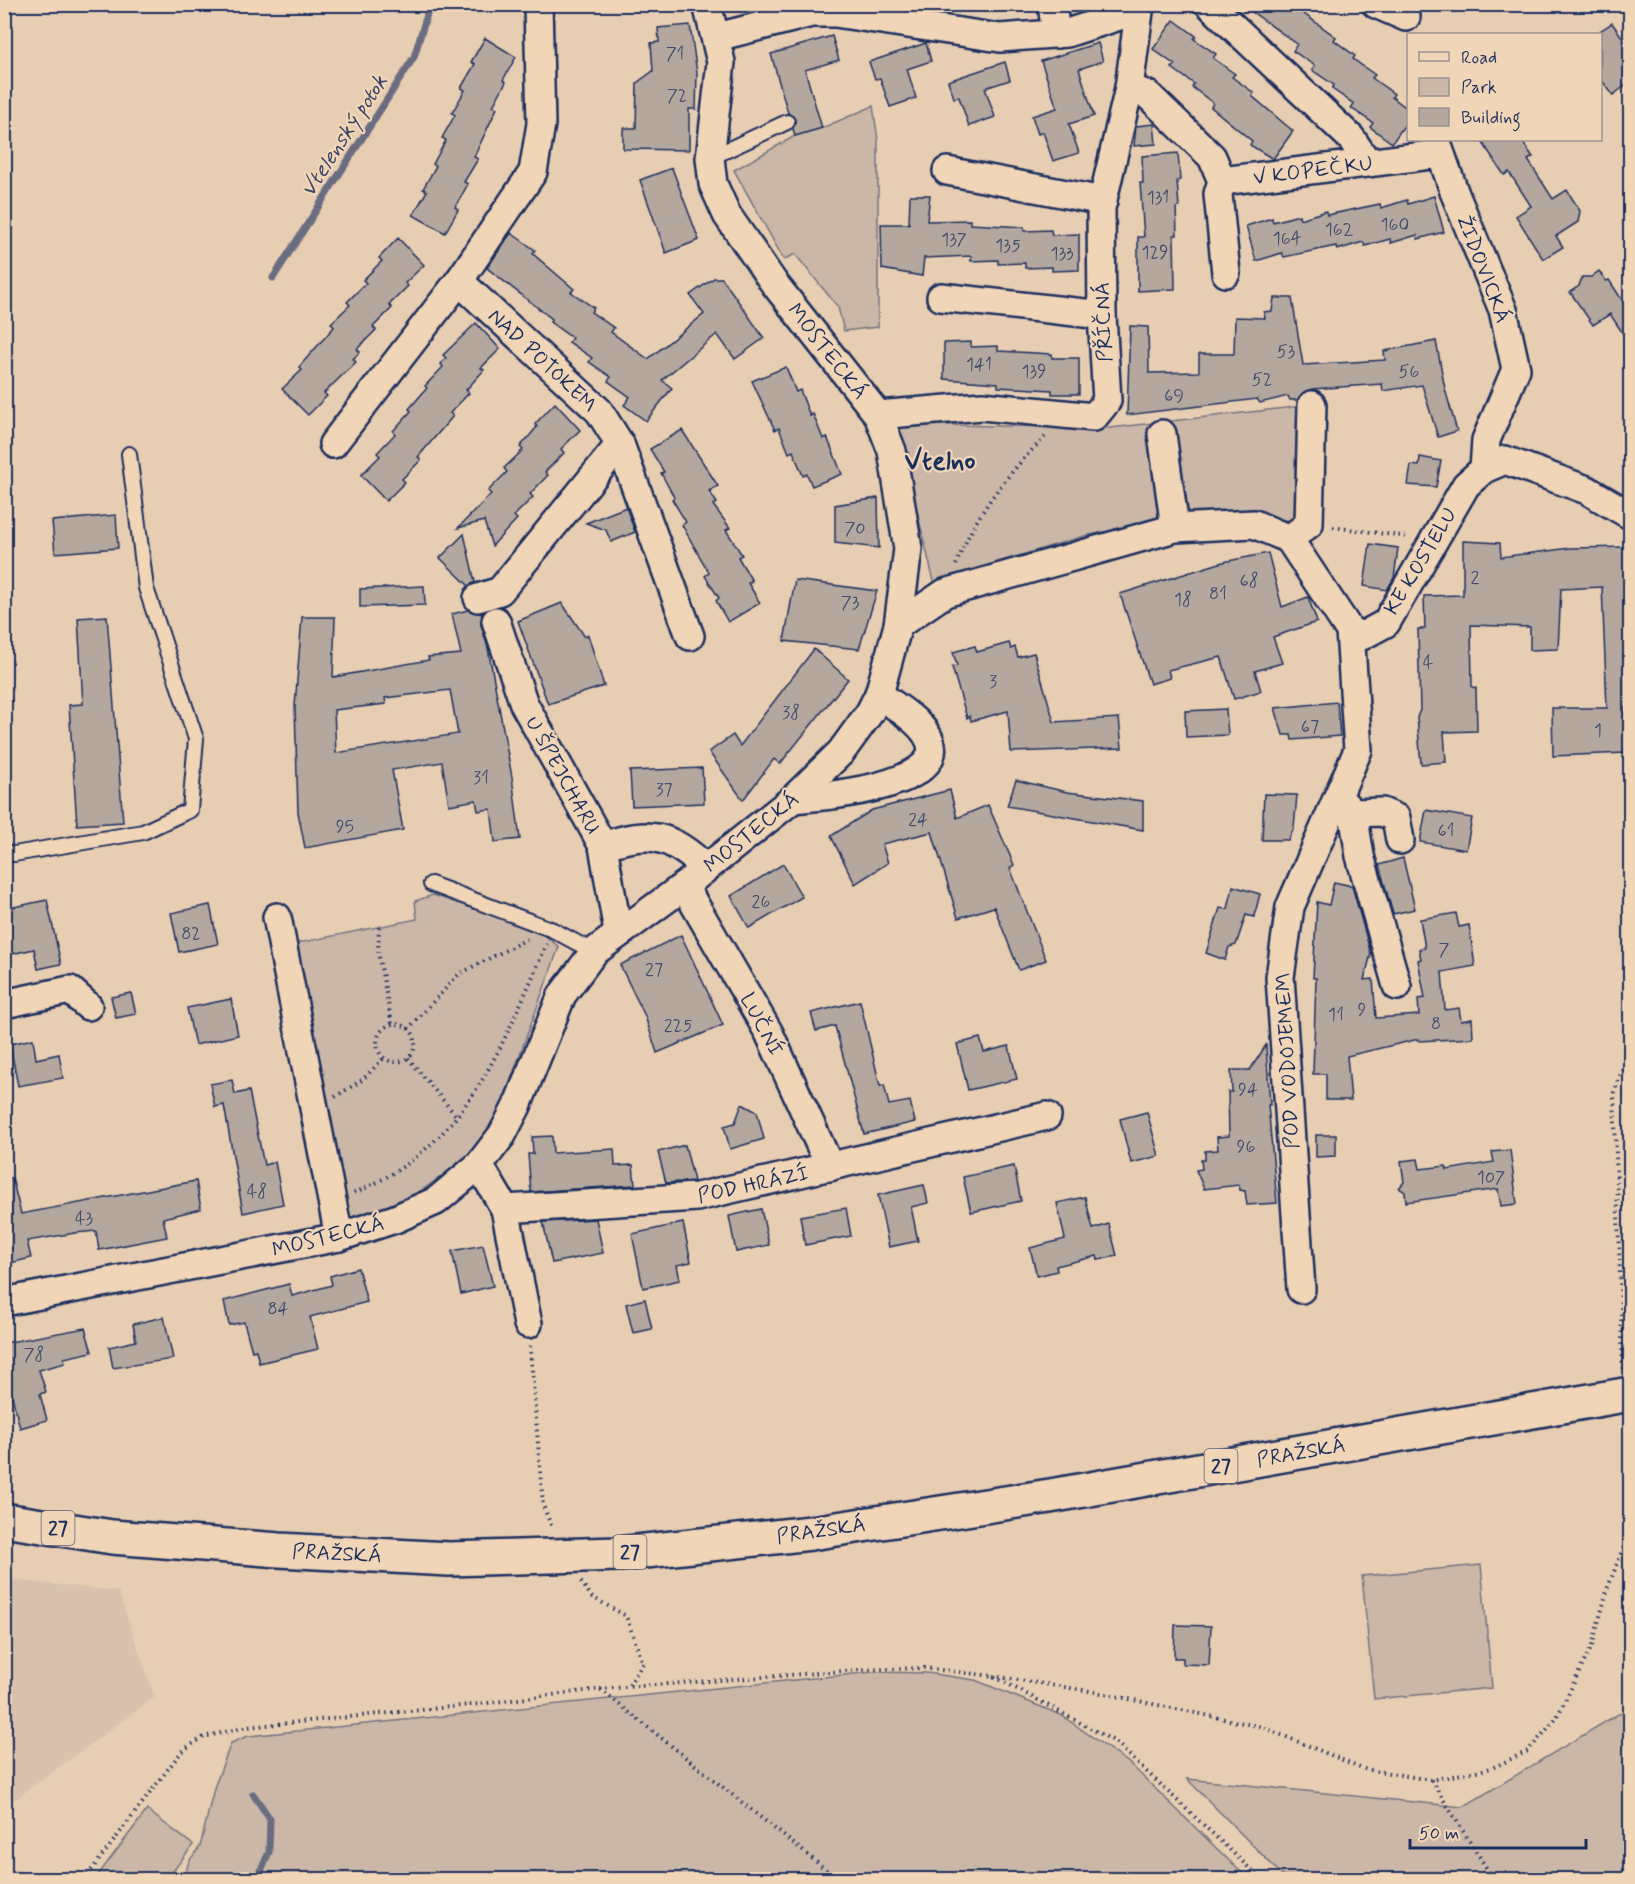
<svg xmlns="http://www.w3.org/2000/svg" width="1635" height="1884" font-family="Mynerve,sans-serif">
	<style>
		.built { fill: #d8c2ad }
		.green { fill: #cab7a7; stroke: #727382; stroke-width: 1.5 }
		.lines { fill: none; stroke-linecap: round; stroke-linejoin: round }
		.stream { stroke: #6b6d80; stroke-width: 7 }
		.building { fill: #b4a79e; stroke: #1b2f5e; stroke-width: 1.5; fill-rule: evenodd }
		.lane-casing { stroke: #1b2f5e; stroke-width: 18 }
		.street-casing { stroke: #1b2f5e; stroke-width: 32 }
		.primary-casing { stroke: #1b2f5e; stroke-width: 38 }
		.path { stroke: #1b2f5e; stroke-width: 4; stroke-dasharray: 1.5 4.5; stroke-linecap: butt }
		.lane { stroke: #f0d5b7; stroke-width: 14 }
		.street { stroke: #f0d5b7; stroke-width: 27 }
		.primary { stroke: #f0d5b7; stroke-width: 33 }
		.labels { text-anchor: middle; stroke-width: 4.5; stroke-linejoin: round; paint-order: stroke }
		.number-label { font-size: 18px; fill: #414d6e }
		.shield { fill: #f0d5b7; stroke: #5b6179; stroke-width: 1.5 }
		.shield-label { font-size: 20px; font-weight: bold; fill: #1b2f5e }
		.street-label { font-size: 21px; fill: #1b2f5e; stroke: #f0d5b7 }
		.water-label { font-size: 22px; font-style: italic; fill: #364469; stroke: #f0d5b7 }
		.district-label { font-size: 27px; font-weight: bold; fill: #1b2f5e; stroke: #f0d5b7 }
	</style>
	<rect width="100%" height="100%" fill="#e7ceb3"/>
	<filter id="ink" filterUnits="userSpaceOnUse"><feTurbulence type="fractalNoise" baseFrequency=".0167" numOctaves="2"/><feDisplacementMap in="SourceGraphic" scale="12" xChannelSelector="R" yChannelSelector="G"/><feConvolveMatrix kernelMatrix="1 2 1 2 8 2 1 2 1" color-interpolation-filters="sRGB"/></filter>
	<g filter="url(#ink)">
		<!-- built -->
		<polygon class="built" points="4,1579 118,1591 155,1697 10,1803 4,1792"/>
		<!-- green -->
		<g class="green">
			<polygon points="873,106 878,140 878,327 844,331 838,307 795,254 784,260 734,170 795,136 822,128"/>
			<polygon points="1312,405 1309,524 1243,513 1187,516 1084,536 998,562 935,586 896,424 1110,428"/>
			<polygon points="433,895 538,930 559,947 500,1109 485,1138 465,1159 414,1196 346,1227 288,945 417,919 415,901"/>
			<polygon points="1481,1565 1492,1688 1374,1699 1362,1576"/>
			<polygon points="873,1672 927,1673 975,1680 1061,1715 1129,1763 1248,1879 184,1879 189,1861 200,1847 214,1788 231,1743 248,1736"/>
			<polygon points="1630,1707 1630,1879 1286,1879 1187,1779 1463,1807"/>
			<polygon points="147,1810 193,1845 167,1879 95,1879"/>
		</g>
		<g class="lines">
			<!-- stream -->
			<g class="stream">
				<polyline points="273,278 414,57 430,4"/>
				<polyline points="253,1794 270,1819 269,1852 257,1880"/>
			</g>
		</g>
		<!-- building -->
		<g class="building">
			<polygon points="1241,4 1290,4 1336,37 1334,40 1355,56 1353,59 1375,75 1372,78 1394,94 1392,97 1408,109 1408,120 1392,143 1370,127 1373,123 1351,108 1354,104 1332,89 1334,85 1312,70 1315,66 1293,51 1297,44"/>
			<polygon points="1174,20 1196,36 1194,39 1216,54 1213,58 1235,74 1232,77 1254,93 1252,96 1293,131 1273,159 1250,145 1252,141 1211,107 1213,103 1192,87 1194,84 1172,68 1175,65 1153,49"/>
			<polygon points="1612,23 1630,48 1630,82 1613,95 1600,78 1600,31"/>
			<polygon points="690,25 697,73 696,109 689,109 689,150 623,149 623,128 636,128 637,83 653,71 651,43 659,42 658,28"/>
			<polygon points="832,36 839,60 805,70 822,128 795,136 793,129 795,119 788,113 771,54"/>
			<polygon points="485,38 516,57 503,80 506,82 493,106 497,108 474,157 478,159 464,182 468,184 455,207 458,210 445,233 413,215 427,191 423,189 436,166 433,164 446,140 442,138 455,115 452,113 465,90 461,88 475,64 471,62"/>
			<polygon points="926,43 931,61 907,69 916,98 890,107 880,78 875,79 869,62"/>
			<polygon points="1098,43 1103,61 1079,69 1094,116 1069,124 1079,153 1053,161 1043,132 1038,134 1032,116 1057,108 1041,61"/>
			<polygon points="1005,62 1010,80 985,88 995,117 969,126 959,97 954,98 948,81"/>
			<polygon points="1154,124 1156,144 1134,146 1136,126"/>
			<polygon points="1481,140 1521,140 1533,157 1528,160 1553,199 1567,190 1580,211 1578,222 1556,236 1563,247 1543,259 1516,216 1531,206 1509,172 1504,175"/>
			<polygon points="1178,153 1180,180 1177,181 1179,207 1176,208 1177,235 1174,235 1175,289 1138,291 1138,237 1144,237 1140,183 1143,183 1142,156"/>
			<polygon points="672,168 699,240 666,253 640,180"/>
			<polygon points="910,195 930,195 927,221 970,220 970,224 1024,227 1024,231 1051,230 1052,235 1079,234 1079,270 1052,271 1052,267 1025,268 1025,263 998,264 998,260 971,261 971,256 924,258 922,276 882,269 881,224 909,224"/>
			<polygon points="1434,196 1444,232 1418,239 1417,235 1391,243 1390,239 1365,246 1363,242 1337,250 1336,246 1284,257 1282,253 1256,261 1246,226 1272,218 1273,222 1299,215 1300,219 1326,211 1327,215 1380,204 1381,208 1407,200 1408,204"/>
			<polygon points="511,233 535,250 533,254 574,289 571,292 594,308 591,312 614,328 611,332 648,359 704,314 690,295 714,278 722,278 764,338 735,359 717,334 662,380 672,388 646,421 624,405 630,397 608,381 611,377 589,362 592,358 569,342 572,338 550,322 552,319 487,268"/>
			<polygon points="398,238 424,265 405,283 408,286 389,305 392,308 373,327 376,330 357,349 360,352 353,359 356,362 324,393 327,396 308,415 282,389 302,370 299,367 334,327 331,323 350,305 347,302 366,283 363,280 382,261 379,258"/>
			<polygon points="1599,271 1606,281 1609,280 1630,312 1630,344 1610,314 1593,325 1570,292 1579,286 1582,277 1591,277"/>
			<polygon points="1274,298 1292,298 1303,365 1385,360 1384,351 1436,341 1445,389 1457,431 1438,437 1422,385 1383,391 1382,384 1312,389 1304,392 1298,400 1290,400 1288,396 1260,403 1257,399 1127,415 1130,326 1148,327 1149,373 1199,372 1199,354 1234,354 1235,317 1265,318 1264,312 1272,311"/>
			<polygon points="476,323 500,349 481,368 484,370 466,390 469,393 450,413 453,416 418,457 421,460 402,479 405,482 386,501 361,475 380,456 377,453 395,434 393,431 411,411 409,409 427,388 425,386 443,367 441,364 446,358 443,355"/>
			<polygon points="971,342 971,347 998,346 998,351 1052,354 1052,358 1079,358 1079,394 1052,394 1052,390 998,387 998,383 944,379 944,343"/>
			<polygon points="786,367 796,392 800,390 810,416 813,414 823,439 827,437 842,474 812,486 807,474 803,476 793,451 789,453 779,428 775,430 752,381"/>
			<polygon points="555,403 580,430 561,449 564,453 545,472 548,475 530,494 533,497 514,516 517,519 492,546 484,521 458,528 491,494 488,491 507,472 504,468 523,450 520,447 537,427 535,424"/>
			<polygon points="682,430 718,486 709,491 717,503 713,505 730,528 726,530 742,555 738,557 752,581 748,583 760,603 728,622 716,601 719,598 705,576 709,573 682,525 686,522 672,499 674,497 661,473 664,472 650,449"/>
			<polygon points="1420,457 1441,461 1436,487 1408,485 1411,465 1419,466"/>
			<polygon points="878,498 879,548 835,543 835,505"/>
			<polygon points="626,507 635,532 611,542 606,530 586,523"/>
			<polygon points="116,515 118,548 55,553 52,521"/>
			<polygon points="464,534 475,582 469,586 440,558"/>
			<polygon points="1463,541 1500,543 1501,557 1570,548 1630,547 1630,706 1625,707 1626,753 1553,756 1552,708 1607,708 1602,587 1561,589 1558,649 1530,650 1530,627 1471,625 1472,687 1476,688 1477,731 1444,732 1446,762 1421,764 1417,717 1420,710 1418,629 1425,629 1424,596 1463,595"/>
			<polygon points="1370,544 1398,548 1394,578 1387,590 1364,586"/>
			<polygon points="1268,553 1282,607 1308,597 1317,622 1273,637 1282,663 1255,671 1261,691 1234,699 1221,657 1168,670 1170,678 1150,684 1120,594 1223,562"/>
			<polygon points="795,580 877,591 859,649 784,641"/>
			<polygon points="424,586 425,605 360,607 360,589"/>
			<polygon points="562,603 585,637 588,635 604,686 548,704 518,621"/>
			<path d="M468,610L482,614L481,625L488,648L512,777L520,839L495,842L491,809L478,811L476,800L449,805L442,762L392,770L403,830L305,848L298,812L295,706L302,617H335L333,677L429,660L428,657L461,654L452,614ZM450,690L458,734L336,753L334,710L386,704L385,698Z"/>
			<polygon points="107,616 123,822 77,825 69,705 83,704 78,618"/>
			<polygon points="1009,643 1011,649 1015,647 1018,657 1034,653 1054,722 1119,718 1122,748 1011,752 1008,711 971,721 970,716 967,718 952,667 957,666 953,652 975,646 977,652"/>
			<polygon points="814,649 848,679 780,764 774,759 743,800 709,752 733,735 740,746"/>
			<polygon points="1337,702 1340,736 1292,740 1291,735 1283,735 1275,708"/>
			<polygon points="1226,709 1228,735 1186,737 1185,711"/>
			<polygon points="702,768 704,803 632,806 630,771"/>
			<polygon points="1016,780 1067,792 1143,801 1143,830 1007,806"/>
			<polygon points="950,790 957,818 988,805 1014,865 1010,868 1046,960 1019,970 994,907 958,918 932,832 882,844 888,863 855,884 831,836 872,810"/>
			<polygon points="1264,794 1297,795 1294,828 1288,840 1262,840"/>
			<polygon points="1426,810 1472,818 1466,850 1420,842"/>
			<polygon points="1403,858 1415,909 1393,914 1379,865"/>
			<polygon points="783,864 802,897 749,928 731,896"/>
			<polygon points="1334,882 1352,886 1371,954 1364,980 1373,979 1376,1018 1419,1015 1418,999 1425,998 1418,960 1421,959 1419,949 1425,948 1420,919 1456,913 1459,927 1469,925 1475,966 1442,972 1445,1010 1459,1008 1461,1021 1472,1019 1473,1038 1419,1041 1419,1039 1347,1056 1351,1100 1326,1100 1326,1074 1313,1074 1316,978 1313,978 1317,902 1329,905"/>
			<polygon points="1233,886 1260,894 1254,917 1246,915 1236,945 1229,947 1225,960 1206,953 1220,908 1228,909"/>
			<polygon points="47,900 61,964 38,969 34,949 7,955 4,909"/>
			<polygon points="210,905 218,944 179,952 171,913"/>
			<polygon points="681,935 723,1025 657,1053 645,1016 620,965"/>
			<polygon points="131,993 136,1014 116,1018 111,997"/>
			<polygon points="231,999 238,1035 195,1045 187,1008"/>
			<polygon points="860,1001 880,1086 884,1085 889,1105 910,1101 915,1122 864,1134 835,1026 816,1031 811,1013"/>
			<polygon points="980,1038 984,1052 1009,1046 1017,1079 968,1090 957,1044"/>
			<polygon points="33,1039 36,1059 59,1054 63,1078 18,1086 10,1044"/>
			<polygon points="1266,1045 1270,1105 1268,1105 1277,1203 1247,1205 1245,1191 1240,1190 1239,1185 1204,1189 1196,1170 1202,1169 1201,1160 1205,1160 1205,1151 1218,1150 1217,1137 1229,1136 1228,1092 1232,1092 1231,1070 1250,1070"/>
			<polygon points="232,1080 235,1094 249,1091 264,1165 275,1162 283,1204 243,1213 224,1105 215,1107 210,1084"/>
			<polygon points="742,1104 757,1112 764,1139 730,1149 724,1126 735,1123"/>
			<polygon points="1147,1112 1159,1156 1131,1163 1120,1119"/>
			<polygon points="1316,1135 1336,1135 1336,1156 1316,1157"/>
			<polygon points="552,1136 553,1153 614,1149 615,1166 633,1165 635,1185 531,1192 528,1154 533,1154 532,1137"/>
			<polygon points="685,1145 694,1181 666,1183 658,1152"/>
			<polygon points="1510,1150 1517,1204 1501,1206 1498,1189 1406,1202 1405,1192 1399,1188 1404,1182 1401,1161 1418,1159 1420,1169 1446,1166 1447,1170 1494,1162 1492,1152"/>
			<polygon points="1014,1166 1021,1201 971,1212 963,1177"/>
			<polygon points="4,1178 12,1178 21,1214 196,1181 201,1209 163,1218 167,1237 99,1250 96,1231 75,1233 27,1241 31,1258 10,1263 4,1241"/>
			<polygon points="924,1185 928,1203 911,1207 918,1241 889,1247 878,1195"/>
			<polygon points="1085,1197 1093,1229 1109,1224 1117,1256 1098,1260 1097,1256 1056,1266 1057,1271 1037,1276 1030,1248 1065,1239 1057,1203"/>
			<polygon points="846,1208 851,1236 805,1245 800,1216"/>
			<polygon points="761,1209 769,1245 736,1252 729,1216"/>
			<polygon points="596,1219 603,1253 552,1263 543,1222"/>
			<polygon points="683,1223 691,1262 677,1265 680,1280 643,1288 632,1234"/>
			<polygon points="483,1245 493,1286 461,1294 452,1251"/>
			<polygon points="358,1268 367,1302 310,1317 318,1349 259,1363 256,1350 252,1351 244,1322 229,1325 224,1301 289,1284 292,1296 332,1285 330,1276"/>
			<polygon points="645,1299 652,1329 633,1333 626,1304"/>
			<polygon points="164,1317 173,1359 113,1368 109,1347 136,1341 133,1324"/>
			<polygon points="85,1328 92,1352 64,1358 65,1363 39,1370 46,1392 40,1394 47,1420 20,1428 4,1364 4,1343"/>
			<polygon points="1175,1625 1211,1626 1209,1665 1183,1664 1183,1658 1174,1658"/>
		</g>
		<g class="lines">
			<!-- lane casing -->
			<g class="lane-casing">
				<g id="lane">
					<polyline points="710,158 787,122"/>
					<polyline points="4,853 14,854 143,832 190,810 196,739 146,588 129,454"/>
					<polyline points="431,884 553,930 594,952"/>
				</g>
			</g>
			<!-- street casing -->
			<g class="street-casing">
				<g id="street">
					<polyline points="1052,4 1056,34"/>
					<polyline points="1209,4 1351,138 1368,163"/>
					<polyline points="1376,4 1406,17"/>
					<polyline points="717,37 812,13 835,13 1000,38 1067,33 1138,10"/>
					<polyline points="1129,88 1148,95 1212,157 1222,181 1218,194 1226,273"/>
					<polyline points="1436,140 1455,194 1503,310 1516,369 1486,440 1484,469"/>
					<polyline points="947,171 1103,201"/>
					<polyline points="1222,181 1439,154"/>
					<polyline points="459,281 599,411 620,444 690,636"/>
					<polyline points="941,297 1102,315"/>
					<polyline points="878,415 982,406 1094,417 1107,401 1102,315 1101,208 1129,88 1140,4"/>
					<polyline points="1162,434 1175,528"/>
					<polyline points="333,444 459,281 533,172 541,124 538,4"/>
					<polyline points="1289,539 1309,524 1312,405"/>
					<polyline points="478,598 500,591 620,444"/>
					<polyline points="496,621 524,704 603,846 618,932"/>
					<polyline points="898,625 945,593 1175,528 1254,524 1289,539 1350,631 1362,636 1386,623 1466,485 1484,469 1505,460 1587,490 1630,515"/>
					<polyline points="1338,797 1353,813 1360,856 1397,986"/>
					<path d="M793,799C819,797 947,787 930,741C922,721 895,707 879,694"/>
					<polyline points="1353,813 1382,812 1396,818 1400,840"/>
					<path d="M603,846C650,830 669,834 706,868"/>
					<polyline points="684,886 769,1033 830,1167"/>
					<polyline points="277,917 339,1237"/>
					<polyline points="4,1004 70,990 88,1006"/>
					<polyline points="479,1165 505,1209 528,1324"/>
					<polyline points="505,1209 697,1197 1047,1116"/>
					<polyline points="1301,1289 1280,977 1290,907 1358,750 1350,631"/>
					<polyline points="4,1302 339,1237 395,1219 436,1201 479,1165 502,1135 517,1106 562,995 594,952 684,886 793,799 841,752 870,712 879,694 898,625 908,549 892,451 878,415 774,283 727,215 713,184 710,158 721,62 707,4"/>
				</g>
			</g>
			<!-- primary casing -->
			<g class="primary-casing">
				<polyline id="primary" points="4,1520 112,1537 279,1550 449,1559 618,1554 811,1533 1050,1496 1630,1394"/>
			</g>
			<!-- path -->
			<g class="path">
				<polyline points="1333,527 1409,537"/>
				<path d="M956,565C975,514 1007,474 1045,437"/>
				<polyline points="379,927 378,952 392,1024"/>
				<circle cx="396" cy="1043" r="19"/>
				<polyline points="408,1029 459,974 527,939"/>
				<polyline points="408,1058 457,1117"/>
				<polyline points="335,1097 362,1080 384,1058"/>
				<path d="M354,1193C468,1146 500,1049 547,944"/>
				<polyline points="1623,1331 1630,1326"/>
				<polyline points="530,1346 543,1505 552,1528"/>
				<polyline points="1623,1369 1614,1093 1630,1048"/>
				<polyline points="1628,1421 1630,1435"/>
				<polyline points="581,1582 592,1597 626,1616 643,1663 628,1687"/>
				<polyline points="993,1676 1096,1692 1262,1727 1365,1769 1431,1780 1492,1768 1528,1751 1556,1719 1592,1646 1608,1587 1630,1531"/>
				<polyline points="600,1689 857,1670 924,1668 993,1676 1114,1741 1262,1880"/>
				<polyline points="1431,1780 1494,1880"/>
				<polyline points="84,1880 178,1756 186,1748 204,1737 247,1727 471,1705 600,1689 839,1880"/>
			</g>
			<!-- lane -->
			<use href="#lane" class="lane"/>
			<!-- street -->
			<use href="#street" class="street"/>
			<!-- primary -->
			<use href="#primary" class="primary"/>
		</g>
	</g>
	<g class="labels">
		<!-- number labels -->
		<g class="number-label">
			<text x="675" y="59">71</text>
			<text x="677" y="101">72</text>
			<text x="1158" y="203">131</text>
			<text x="1395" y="230">160</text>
			<text x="1339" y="235">162</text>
			<text x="1287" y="244">164</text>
			<text x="954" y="245">137</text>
			<text x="1008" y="251">135</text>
			<text x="1155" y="258">129</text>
			<text x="1062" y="259">133</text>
			<text x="1286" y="357">53</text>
			<text x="979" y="370">141</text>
			<text x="1034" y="377">139</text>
			<text x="1409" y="377">56</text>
			<text x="1262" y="385">52</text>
			<text x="1174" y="401">69</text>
			<text x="855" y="534">70</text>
			<text x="1475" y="583">2</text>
			<text x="1249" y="586">68</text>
			<text x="1218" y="599">81</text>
			<text x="1183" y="605">18</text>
			<text x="850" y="608">73</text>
			<text x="1428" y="668">4</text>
			<text x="993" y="687">3</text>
			<text x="791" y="718">38</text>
			<text x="1310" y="732">67</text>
			<text x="1598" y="736">1</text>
			<text x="481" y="783">31</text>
			<text x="664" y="795">37</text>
			<text x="918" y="825">24</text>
			<text x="345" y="832">95</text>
			<text x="1446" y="836">61</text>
			<text x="761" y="907">26</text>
			<text x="191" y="939">82</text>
			<text x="1444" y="955">7</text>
			<text x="654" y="975">27</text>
			<text x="1362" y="1015">9</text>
			<text x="1336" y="1020">11</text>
			<text x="1436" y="1029">8</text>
			<text x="678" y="1031">225</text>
			<text x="1248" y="1095">94</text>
			<text x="1246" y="1152">96</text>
			<text x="1491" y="1183">107</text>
			<text x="257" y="1197">48</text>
			<text x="84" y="1224">43</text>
			<text x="278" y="1314">84</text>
			<text x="34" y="1360">78</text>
		</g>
		<!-- shield labels -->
		<g class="shield">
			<rect x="1204.5" y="1449" width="33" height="34" rx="4.5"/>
			<rect x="41.5" y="1511" width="33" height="34" rx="4.5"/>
			<rect x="613.5" y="1535" width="33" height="34" rx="4.5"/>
		</g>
		<g class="shield-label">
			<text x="1221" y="1473">27</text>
			<text x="58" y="1535">27</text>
			<text x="630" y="1559">27</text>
		</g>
		<!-- street labels -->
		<g class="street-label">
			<text transform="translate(1313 170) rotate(-7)" y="7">V KOPEČKU</text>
			<text transform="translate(1484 269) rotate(69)" y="7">ŽIDOVICKÁ</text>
			<text transform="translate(1103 322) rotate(-92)" y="7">PŘÍČNÁ</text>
			<text transform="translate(828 351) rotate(52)" y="7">MOSTECKÁ</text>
			<text transform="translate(543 360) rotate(43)" y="7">NAD POTOKEM</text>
			<text transform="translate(1420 561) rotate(-59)" y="7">KE KOSTELU</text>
			<text transform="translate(563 775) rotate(61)" y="7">U ŠPEJCHARU</text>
			<text transform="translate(751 832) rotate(-39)" y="7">MOSTECKÁ</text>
			<text transform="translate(762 1024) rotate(62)" y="7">LUČNÍ</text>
			<text transform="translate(1287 1061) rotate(-93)" y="7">POD VODOJEMEM</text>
			<text transform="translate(753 1184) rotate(-12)" y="7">POD HRÁZÍ</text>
			<text transform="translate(328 1236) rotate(-14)" y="7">MOSTECKÁ</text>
			<text transform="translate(1301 1452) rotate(-10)" y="7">PRAŽSKÁ</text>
			<text transform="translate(821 1530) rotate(-8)" y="7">PRAŽSKÁ</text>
			<text transform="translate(337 1553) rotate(3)" y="7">PRAŽSKÁ</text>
		</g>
		<!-- water labels -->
		<g class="water-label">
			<text transform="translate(343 135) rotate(-57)" y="8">Vtelenský potok</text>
		</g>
		<!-- district labels -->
		<g class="district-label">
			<text x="940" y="469">Vtelno</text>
		</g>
	</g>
	<!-- margin -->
	<rect width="1635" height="1884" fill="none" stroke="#f0d5b7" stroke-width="24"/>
	<rect x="12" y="12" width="1611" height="1860" fill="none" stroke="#1b2f5e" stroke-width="2" filter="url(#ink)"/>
	<!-- legend -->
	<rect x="1407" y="33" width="195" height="108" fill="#f0d5b7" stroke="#9b9393" stroke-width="1.5"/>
	<rect x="1419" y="52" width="30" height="9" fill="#f0d5b7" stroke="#9b9393" stroke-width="1.5"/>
	<text x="1461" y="63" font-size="18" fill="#1b2f5e">Road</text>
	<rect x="1419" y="78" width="30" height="18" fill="#cab7a7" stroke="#9b9393" stroke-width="1.5"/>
	<text x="1461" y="93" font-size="18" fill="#1b2f5e">Park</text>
	<rect x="1419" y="108" width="30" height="18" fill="#b4a79e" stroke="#9b9393" stroke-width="1.5"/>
	<text x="1461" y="123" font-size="18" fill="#1b2f5e">Building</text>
	<!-- scale -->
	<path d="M1410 1839v9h176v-9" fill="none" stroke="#1b2f5e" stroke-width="3"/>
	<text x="1419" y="1839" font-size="18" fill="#1b2f5e" stroke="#f0d5b7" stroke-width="4.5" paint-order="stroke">50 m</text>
</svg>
